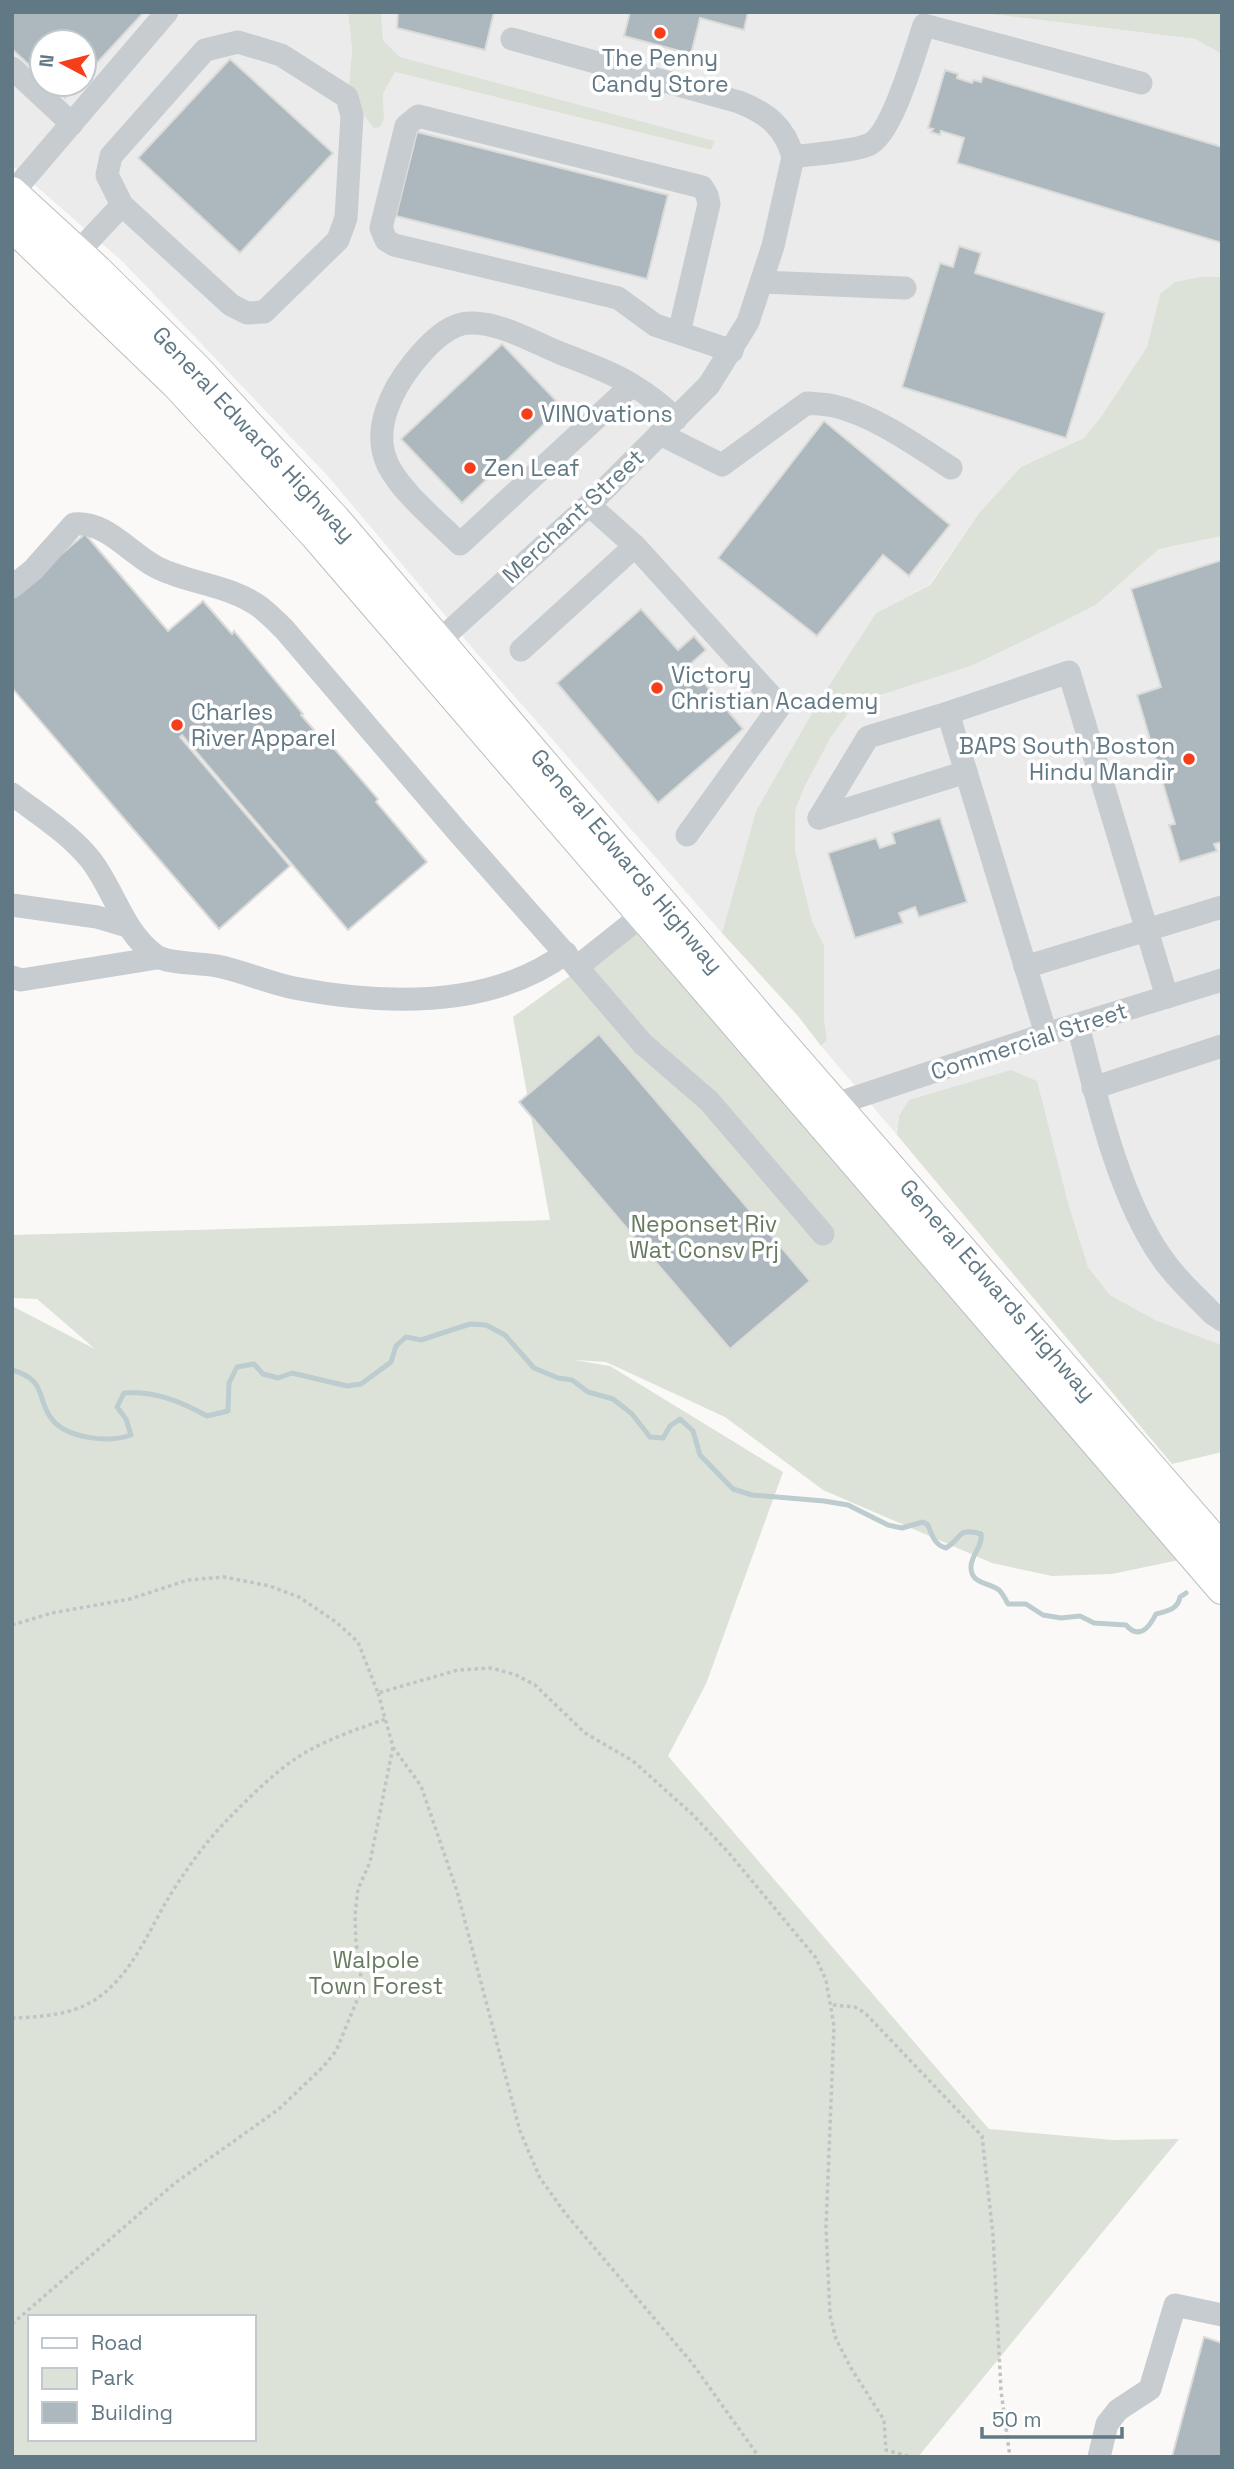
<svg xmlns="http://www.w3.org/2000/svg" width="1234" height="2469" font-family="'Space Grotesk',sans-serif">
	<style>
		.built { fill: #eaebea; fill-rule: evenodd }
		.green { fill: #dce2d7; fill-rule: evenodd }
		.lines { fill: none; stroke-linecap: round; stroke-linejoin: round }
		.stream { stroke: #bdcccf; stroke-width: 5 }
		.building { fill: #acb8bd; stroke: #dbdbd9; stroke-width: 2 }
		.major-casing { stroke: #b9bfc2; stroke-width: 32 }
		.path { stroke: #c0c4c5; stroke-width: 3.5; stroke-dasharray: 3.5 3.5; stroke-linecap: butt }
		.minor { stroke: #c6cccf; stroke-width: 23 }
		.major { stroke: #fff; stroke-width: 30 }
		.poi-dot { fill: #f63e1b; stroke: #fff; stroke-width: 2.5 }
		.labels { text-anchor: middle; stroke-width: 7; stroke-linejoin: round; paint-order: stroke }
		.poi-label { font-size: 23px; fill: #617885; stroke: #fff; text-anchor: start }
		.street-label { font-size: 23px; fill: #617885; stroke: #fff }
		.park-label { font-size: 23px; fill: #687b61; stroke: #fff }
	</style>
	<rect width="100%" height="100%" fill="#faf9f7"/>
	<!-- built -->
	<g class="built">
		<path d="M12,12H348L352,49L349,85L384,119L383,94L395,72L711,150L715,141L400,57L383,40L381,12H975L1195,39L1222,54V277L1175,282L1160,294L1147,347L1101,417L1084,438L1021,467L979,513L929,585L876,613L756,811L722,933L475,651L327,475L123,262L12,165ZM42,42H84V84H42Z"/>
		<polygon points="1222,536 1222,1345 1155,1320 1110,1295 1088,1267 1067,1199 899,1116 897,1135 821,1046 827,1040 824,1018 824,945 812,921 795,851 794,835 796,808 805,786 831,737 849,712 858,705 1097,604 1159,549"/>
	</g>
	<!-- green -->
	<g class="green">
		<polygon points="348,12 381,12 383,40 400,57 715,141 711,150 395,72 383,94 384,119 380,127 374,128 362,113 349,85 352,49"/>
		<polygon points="975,12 1222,12 1222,54 1195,39"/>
		<polygon points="1201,277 1222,277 1222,536 1159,549 1097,604 1062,622 973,665 868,699 849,712 831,737 805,786 796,808 795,821 795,851 812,921 824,945 824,1018 827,1040 821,1046 798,1016 722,933 756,811 818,703 876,613 930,585 979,513 1021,467 1084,438 1101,417 1147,347 1160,294 1175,282"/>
		<path d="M642,924L1179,1560L1112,1574L1052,1576L992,1563L823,1490L725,1417L606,1362L574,1360L610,1366L783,1472L706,1684L668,1756L989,2129L1113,2140L1179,2139L918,2457H12V1306L95,1349L37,1299L12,1298V1235L550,1220L513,1017ZM30,2317H254V2439H30Z"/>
		<polygon points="1011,1070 1037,1081 1067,1199 1088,1267 1110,1295 1155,1320 1222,1345 1222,1452 1172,1464 897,1135 899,1116 909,1100"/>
	</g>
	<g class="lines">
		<!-- stream -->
		<path class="stream" d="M12,1370C47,1380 36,1397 51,1418C66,1439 109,1443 131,1435L126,1419L117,1407L124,1393C155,1391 180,1401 207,1416L228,1411L229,1383L237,1367L254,1364L263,1374L278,1378L292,1373L347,1386L361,1384L391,1362L396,1346L406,1337L421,1340L470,1324L486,1325L505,1335L534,1368L558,1378L572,1380L588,1392L613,1399L632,1414L650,1437L663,1438L670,1426L680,1419L693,1431L700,1455L733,1489L752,1495L824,1501L848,1505L888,1525L902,1528L923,1522L928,1525C932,1536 935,1545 946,1548C963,1538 956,1527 981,1534C983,1546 972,1554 971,1566C970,1584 988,1582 999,1590C1002,1593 1006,1600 1008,1604H1026L1043,1615L1061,1618L1080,1616L1094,1623L1126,1625C1139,1640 1149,1628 1156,1614C1168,1611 1178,1609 1180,1597L1186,1593"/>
	</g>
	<!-- building -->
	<g class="building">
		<polygon points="12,12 144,12 84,77 84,42 42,42 42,77 12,49"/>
		<polygon points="398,12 494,12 485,50 397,28"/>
		<polygon points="630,12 748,12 744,30 700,18 691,54 624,36"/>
		<polygon points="230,59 333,153 240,253 138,158"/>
		<polygon points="945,70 958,74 957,78 972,83 973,80 981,82 983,76 1222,147 1222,243 957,163 964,138 941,131 940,135 931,132 933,129 928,128"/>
		<polygon points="50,84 78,84 65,98"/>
		<polygon points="417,132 668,195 647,279 396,216"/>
		<polygon points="959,246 981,253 975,273 1105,313 1066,438 902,387 940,263 953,267"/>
		<polygon points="502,344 562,407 462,503 401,439"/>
		<polygon points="824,421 950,525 909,576 883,555 817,636 718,558"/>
		<polygon points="85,534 168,631 203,601 232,634 234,631 303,714 301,715 329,747 331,745 378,799 376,802 427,862 348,930 182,735 180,737 290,866 219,929 12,688 12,596"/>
		<polygon points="1222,560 1222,842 1214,844 1217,851 1180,862 1169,825 1175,824 1137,695 1161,687 1131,589"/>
		<polygon points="641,609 678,650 694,636 706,650 689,665 743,729 658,803 557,683"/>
		<polygon points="940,818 967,902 919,917 915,907 899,913 903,923 855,938 828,853 876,838 880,848 895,843 892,833"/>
		<polygon points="599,1034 810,1281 730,1349 519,1102"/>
		<polygon points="1204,2337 1222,2343 1222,2457 1172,2457"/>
	</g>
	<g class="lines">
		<!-- major casing -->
		<g class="major-casing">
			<g id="major">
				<polyline points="12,192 97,270 195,367 335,519 767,1026 1222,1549"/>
				<polyline points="12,226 177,385 315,535 1222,1589"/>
			</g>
		</g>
		<!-- path -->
		<g class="path">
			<polyline points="12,1625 52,1613 130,1599 188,1580 224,1577 270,1586 299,1597 336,1622 358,1642 378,1693 458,1670 492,1668 516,1675 535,1685 585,1733 633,1761 692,1814 728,1852 816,1958 826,1980 834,2026 826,2228 830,2315 836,2339 851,2368 884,2420 886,2450 911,2457"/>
			<polyline points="378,1693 393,1747 421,1786 457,1891 520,2131 540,2178 565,2213 692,2363 759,2457"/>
			<polyline points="833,2005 855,2007 865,2013 982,2136 993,2235 1001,2391 1010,2457"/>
			<path d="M12,2018C41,2017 75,2015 99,1997C131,1974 147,1935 166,1902C182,1875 204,1844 226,1821C248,1799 272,1774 298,1757C324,1740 356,1730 385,1719"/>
			<polyline points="12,2324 175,2183 279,2109 323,2067 336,2051 360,1993 361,1967 356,1944 355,1915 358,1889 370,1862 393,1747"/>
		</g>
		<!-- minor -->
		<g class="minor">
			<polyline points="12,68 72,124"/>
			<path d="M793,157C812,154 851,152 868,145C892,136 915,52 924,25L1141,83"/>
			<polyline points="13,192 167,12"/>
			<polyline points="78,252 122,205 231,305 247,313 264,312 338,240 346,218 352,116 347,97 281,55 238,42 205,50 111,156 107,175 122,205"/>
			<polyline points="762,282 905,288"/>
			<polyline points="679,333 709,204 707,195 702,187 418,116 406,126 381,228 386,240 394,245 618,298 655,325 732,351"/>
			<path d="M632,385L460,544C438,522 402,493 388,465C371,430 392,389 414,362C427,346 448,323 470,323C500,322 533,342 560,353C585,363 612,372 634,386C649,395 663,406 676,419"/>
			<path d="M660,434L722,465L807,403C816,404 826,404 834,406C874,415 917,446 951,468"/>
			<polyline points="589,505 635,546 780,706 687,835"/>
			<path d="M12,587L33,570L74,524C107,521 130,554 158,568C191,584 230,585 260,607C268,613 276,621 284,629L457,831L577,967"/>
			<path d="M439,641L589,505L709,385L748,322L773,246L793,157C785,127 767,113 739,102L512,39"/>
			<polyline points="521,650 635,546"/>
			<polyline points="948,713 1069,672 1167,997"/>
			<path d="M12,794C38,814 69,833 90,859C114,889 122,931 155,955C166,964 202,963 217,966C243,971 268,983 294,988C383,1005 490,1009 566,953"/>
			<polyline points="819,818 868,737 948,713 1046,1034"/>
			<polyline points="819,818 966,772"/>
			<polyline points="12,905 97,917 127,926"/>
			<polyline points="641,916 577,967 643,1044 709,1101 823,1234"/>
			<polyline points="1025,967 1222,907"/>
			<polyline points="12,977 21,980 157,958"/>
			<path d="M1078,1025C1096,1097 1119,1198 1162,1258C1176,1279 1196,1296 1213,1314L1222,1320"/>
			<polyline points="1093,1088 1222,1046"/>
			<polyline points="836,1104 1046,1034 1222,980"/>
			<polyline points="1099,2457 1107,2424 1118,2410 1150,2389 1175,2305 1222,2315"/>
		</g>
		<!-- major -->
		<use href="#major" class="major"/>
	</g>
	<!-- markers -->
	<g class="poi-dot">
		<circle cx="660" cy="33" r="7"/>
		<circle cx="527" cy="414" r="7"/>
		<circle cx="470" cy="468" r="7"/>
		<circle cx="657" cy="688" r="7"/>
		<circle cx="177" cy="725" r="7"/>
		<circle cx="1189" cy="759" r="7"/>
	</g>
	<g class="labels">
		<!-- poi labels -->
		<g class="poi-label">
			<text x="660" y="66" text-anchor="middle">The Penny<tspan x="660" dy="26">Candy Store</tspan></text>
			<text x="541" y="422">VINOvations</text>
			<text x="484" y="476">Zen Leaf</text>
			<text x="671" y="683">Victory<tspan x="671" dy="26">Christian Academy</tspan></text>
			<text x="191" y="720">Charles<tspan x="191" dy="26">River Apparel</tspan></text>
			<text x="1175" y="754" text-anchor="end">BAPS South Boston<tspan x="1175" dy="26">Hindu Mandir</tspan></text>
		</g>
		<!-- street labels -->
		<g class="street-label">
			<text transform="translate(254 434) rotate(47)" y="8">General Edwards Highway</text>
			<text transform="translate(573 516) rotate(-43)" y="8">Merchant Street</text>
			<text transform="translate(627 861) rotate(50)" y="8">General Edwards Highway</text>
			<text transform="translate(1029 1041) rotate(-18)" y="8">Commercial Street</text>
			<text transform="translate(998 1290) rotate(49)" y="8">General Edwards Highway</text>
		</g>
		<!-- park labels -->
		<g class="park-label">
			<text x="704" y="1232">Neponset Riv<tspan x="704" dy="26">Wat Consv Prj</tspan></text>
			<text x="376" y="1968">Walpole<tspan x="376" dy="26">Town Forest</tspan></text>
		</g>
	</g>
	<!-- border -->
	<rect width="1234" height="2469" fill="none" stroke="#617885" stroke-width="28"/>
	<!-- legend -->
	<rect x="28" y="2315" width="228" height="126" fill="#ffffff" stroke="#c0c9ce" stroke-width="2"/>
	<rect x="42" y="2338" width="35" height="10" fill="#ffffff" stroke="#c0c9ce" stroke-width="2"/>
	<text x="91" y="2350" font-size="21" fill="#617885">Road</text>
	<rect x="42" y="2368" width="35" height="21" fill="#dce2d7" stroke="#c0c9ce" stroke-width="2"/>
	<text x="91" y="2385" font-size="21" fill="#617885">Park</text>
	<rect x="42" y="2402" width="35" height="21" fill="#acb8bd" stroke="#c0c9ce" stroke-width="2"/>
	<text x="91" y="2420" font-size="21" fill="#617885">Building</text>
	<!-- north arrow -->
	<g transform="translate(63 63) rotate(277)"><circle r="33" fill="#ffffff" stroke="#c0c9ce" stroke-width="2"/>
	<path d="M0-5L12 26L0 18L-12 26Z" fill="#f63e1b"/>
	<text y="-10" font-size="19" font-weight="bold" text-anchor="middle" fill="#617885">N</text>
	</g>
	<!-- scale -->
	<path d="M982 2427v10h140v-10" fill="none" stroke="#617885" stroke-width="3.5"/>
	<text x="992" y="2427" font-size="21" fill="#617885" stroke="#ffffff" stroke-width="5" paint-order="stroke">50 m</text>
</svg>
